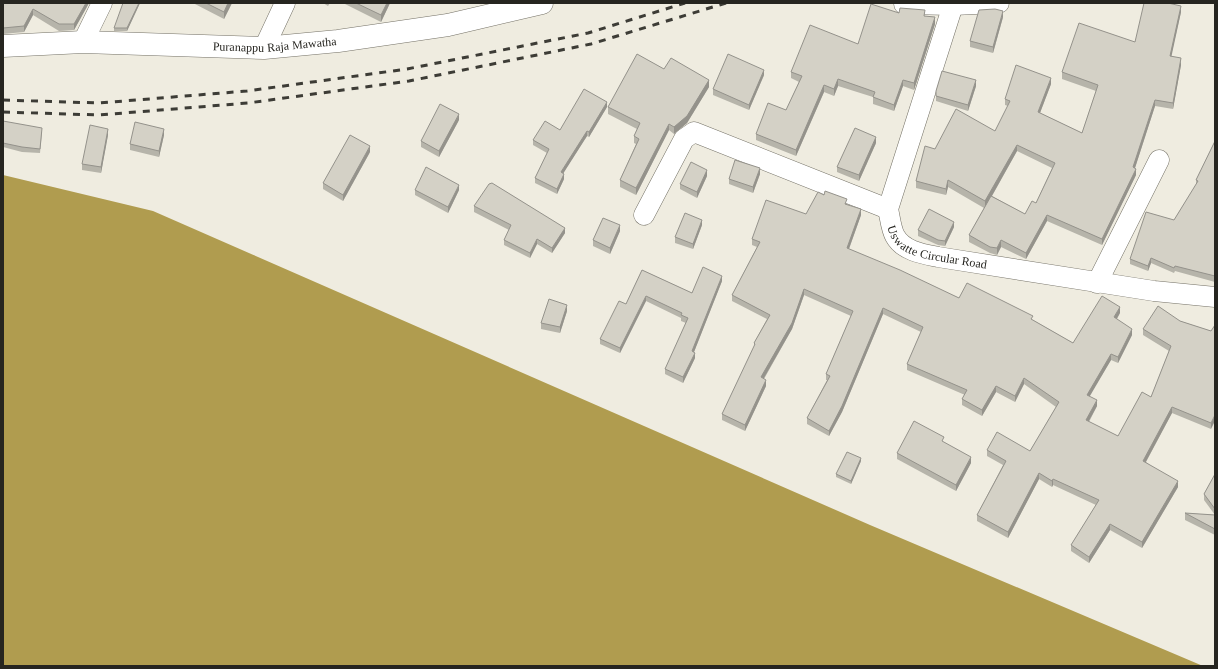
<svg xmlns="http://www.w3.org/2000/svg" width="1218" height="669" viewBox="0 0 1218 669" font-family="'Times New Roman',serif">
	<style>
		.water { fill: #b09c4f }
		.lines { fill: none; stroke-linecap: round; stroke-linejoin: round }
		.minor-casing { stroke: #747166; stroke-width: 21 }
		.tertiary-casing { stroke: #747166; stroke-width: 23 }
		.minor { stroke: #fff; stroke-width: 20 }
		.tertiary { stroke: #fff; stroke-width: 22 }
		.rail { stroke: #3d3c36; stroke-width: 3; stroke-dasharray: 7 7; stroke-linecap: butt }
		.wall { fill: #b6b4aa; fill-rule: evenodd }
		.shaded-wall { fill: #94928b }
		.building { fill: #d4d1c6; stroke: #94928b }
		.labels { text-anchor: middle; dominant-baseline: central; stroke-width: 3; stroke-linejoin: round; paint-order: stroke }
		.street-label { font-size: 12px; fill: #262520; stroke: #fff }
	</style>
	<rect width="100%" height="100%" fill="#efece0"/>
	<polygon class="water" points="3,175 153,211 870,525 1203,666 3,666"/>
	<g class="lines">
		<defs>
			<g id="minor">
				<polyline points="904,4 953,5 999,3"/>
				<path id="s1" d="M953 5 888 209C890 217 891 229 895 236 903 251 923 254 938 257L1154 291 1215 297"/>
				<polyline points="83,42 102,3"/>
				<polyline points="264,48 285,3"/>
				<polyline points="644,215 684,139 694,132 888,209"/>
				<polyline points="1097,283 1159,160"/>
			</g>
			<g id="tertiary">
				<path id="s2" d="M3 46 83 42 264 48 338 41 448 25 542 3"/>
			</g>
		</defs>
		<use href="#minor" class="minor-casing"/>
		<use href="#tertiary" class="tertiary-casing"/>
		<use href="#minor" class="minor"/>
		<use href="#tertiary" class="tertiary"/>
		<g class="rail">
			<polyline points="3,100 99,103 247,91 407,69 588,33 685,3"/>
			<polyline points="3,112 99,115 248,103 409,81 591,44 726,3"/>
		</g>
	</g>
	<g class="wall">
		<polygon points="3,3 89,3 74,30 59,31 33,15 24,32 3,34"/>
		<polygon points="140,3 127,31 114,31 114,28"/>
		<polygon points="193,3 232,3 224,19"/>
		<polygon points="323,3 330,3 328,6"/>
		<polygon points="343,3 390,3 381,22"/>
		<path d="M1181 12 1171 56 1181 65 1173 109 1155 106 1135 168 1136 175 1102 245 1047 221 1026 259 1001 247 997 255 990 253 969 242V235L984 208 948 187 946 195 916 188V181L935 149 995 131 1008 106 1005 105V99L1051 84 1040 113 1082 133 1096 91 1062 79V72L1135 42ZM1017 151 1052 168 1036 203 1025 214 992 196Z"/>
		<polygon points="899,13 925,16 935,24 914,90 903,86 894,111 873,104 873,97 838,86 834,96 824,92 796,156 756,140 756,134 786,110 799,82 791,78 791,72 858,44"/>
		<polygon points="1003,17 993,53 970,47 970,41"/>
		<polygon points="664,69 709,87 687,123 674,134 669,130 636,195 620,187 620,180 636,144 634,143 634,136 637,129 608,114 608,107"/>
		<polygon points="764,75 749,110 713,95 713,89"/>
		<polygon points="976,86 968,111 936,101 936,91"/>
		<polygon points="607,107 589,137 587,136 563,173 564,179 557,194 535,183 535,178 547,153 533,145 533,140 560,130"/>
		<polygon points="459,120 439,157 421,147 421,141"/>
		<polygon points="3,121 42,132 40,153 22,152 3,147"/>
		<polygon points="108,135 101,173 82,170 82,164"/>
		<polygon points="164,135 159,157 130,150 130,144"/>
		<polygon points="1215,141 1215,282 1175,271 1174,273 1151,263 1148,271 1130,264 1130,259 1174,220 1196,185 1196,180"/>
		<polygon points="876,143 859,181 837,172 837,167"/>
		<polygon points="370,152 343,201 323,189 323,183"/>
		<polygon points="760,174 753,193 729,184 729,179"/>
		<polygon points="707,176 697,198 680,189 680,184"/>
		<polygon points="415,190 459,190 448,213 415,195"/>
		<polygon points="824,195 847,204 861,215 849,249 959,298 1033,320 1073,343 1120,313 1117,319 1132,335 1118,363 1111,360 1089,396 1097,406 1089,422 1118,436 1151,397 1169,351 1143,335 1143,329 1180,321 1211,331 1211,429 1172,413 1146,462 1178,487 1142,548 1110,530 1089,563 1071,551 1071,545 1096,505 1053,485 1052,487 1039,479 1008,538 977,521 977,515 1003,465 987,456 987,450 1030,451 1056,407 1024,384 1015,402 996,392 982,416 962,405 962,399 965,395 907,370 907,364 921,332 883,314 842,412 829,436 807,424 807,418 827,380 826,380 826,374 851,316 804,295 792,329 764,379 766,386 745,431 722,420 722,414 754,347 754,343 767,319 732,301 732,295 757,247 752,245 752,239 806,214"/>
		<polygon points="474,206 565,233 552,253 537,244 530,258 504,245 504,240 509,230 474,212"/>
		<polygon points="702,225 693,249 675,243 675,237"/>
		<polygon points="954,227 945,246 938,245 918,236 918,230"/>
		<polygon points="620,231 610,254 593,246 593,240"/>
		<polygon points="642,270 692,293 722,281 694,352 695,358 683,383 665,374 665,369 686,323 681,321 681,318 646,301 620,353 600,344 600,339 626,304"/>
		<polygon points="567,311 560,333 541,329 541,323"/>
		<polygon points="944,442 971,463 956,491 897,459 897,453"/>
		<polygon points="861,461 851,484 836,477 836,474"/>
		<polygon points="1215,474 1215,535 1185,520 1185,513 1215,515 1204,500 1204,494"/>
	</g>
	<g class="shaded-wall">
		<polygon points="86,3 89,3 74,30 74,24"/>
		<polygon points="139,3 140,3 127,31 127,28"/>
		<polygon points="228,3 232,3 224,19 224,12"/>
		<polygon points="387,3 390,3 381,22 381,15"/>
		<polygon points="1181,6 1181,12 1170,63 1170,56"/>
		<polygon points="33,9 33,15 24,32 24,26"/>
		<polygon points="1003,11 1003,17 993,53 993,47"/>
		<polygon points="935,17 935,24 914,90 914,83"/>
		<polygon points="1181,58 1181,65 1173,109 1173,103"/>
		<polygon points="764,70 764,75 749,110 749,105"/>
		<polygon points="1051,78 1051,84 1038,118 1038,112"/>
		<polygon points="838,79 838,86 834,96 834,89"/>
		<polygon points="709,80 709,87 687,123 674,134 674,127"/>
		<polygon points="903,80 903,86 894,111 894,105"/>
		<polygon points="976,80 976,86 968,111 968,105"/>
		<polygon points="824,85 824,92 796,156 796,150"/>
		<polygon points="1155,100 1155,106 1133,174 1133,167"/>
		<polygon points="607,102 607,107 589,137 589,132"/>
		<polygon points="459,114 459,120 439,157 439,151"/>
		<polygon points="669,124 669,130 636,195 636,188"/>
		<polygon points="108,129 108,135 101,173 101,167"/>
		<polygon points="164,129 164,135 159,157 159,151"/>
		<polygon points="587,131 587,136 561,177 561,172"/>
		<polygon points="876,137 876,143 859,181 859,175"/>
		<polygon points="1017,145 1017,151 985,208 985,201"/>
		<polygon points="370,146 370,152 343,201 343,195"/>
		<polygon points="760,168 760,174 753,193 753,187"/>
		<polygon points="1136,169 1136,175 1102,245 1102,239"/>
		<polygon points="707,170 707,176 697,198 697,192"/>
		<polygon points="564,174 564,179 557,194 557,189"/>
		<polygon points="948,180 948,187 946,195 946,189"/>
		<polygon points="459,185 459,190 448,213 448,207"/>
		<polygon points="861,209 861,215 847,254 847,248"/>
		<polygon points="1047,215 1047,221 1026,259 1026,253"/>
		<polygon points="702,220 702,225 693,249 693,244"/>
		<polygon points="954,222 954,227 945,246 945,241"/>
		<polygon points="620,225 620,231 610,254 610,248"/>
		<polygon points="565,228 565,233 552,253 552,248"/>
		<polygon points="537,239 537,244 530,258 530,253"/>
		<polygon points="1001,240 1001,247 997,255 997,248"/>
		<polygon points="1151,258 1151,263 1148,271 1148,266"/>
		<polygon points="722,276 722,281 692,357 692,351"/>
		<polygon points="804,289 804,295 792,329 761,383 761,377"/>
		<polygon points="646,296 646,301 620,353 620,348"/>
		<polygon points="567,305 567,311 560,333 560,327"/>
		<polygon points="1120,307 1120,313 1114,323 1114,317"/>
		<polygon points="883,308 883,314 842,412 829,436 829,431"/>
		<polygon points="1132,329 1132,335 1118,363 1118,357"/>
		<polygon points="695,353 695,358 683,383 683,377"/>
		<polygon points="1111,354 1111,360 1087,401 1087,395"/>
		<polygon points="1024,378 1024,384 1015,402 1015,396"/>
		<polygon points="766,380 766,386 745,431 745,425"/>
		<polygon points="996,386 996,392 982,416 982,410"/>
		<polygon points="1097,400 1097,406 1086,426 1086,420"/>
		<polygon points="1172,407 1172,413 1143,467 1143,461"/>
		<polygon points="1215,415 1215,421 1211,429 1211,423"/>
		<polygon points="971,457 971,463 956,491 956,485"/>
		<polygon points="861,458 861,461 851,484 851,481"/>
		<polygon points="1039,473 1039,479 1008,538 1008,532"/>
		<polygon points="1053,479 1053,485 1052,487 1052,481"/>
		<polygon points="1178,481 1178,487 1142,548 1142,542"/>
		<polygon points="1110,524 1110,530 1089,563 1089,557"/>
	</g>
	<g class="building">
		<polygon points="3,3 86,3 74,24 59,24 33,9 24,26 3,28"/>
		<polygon points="123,3 139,3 127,28 114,28"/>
		<polygon points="206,3 228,3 224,12"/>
		<polygon points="356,3 387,3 381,15"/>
		<polygon points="1144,3 1168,3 1181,6 1170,56 1181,58 1173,103 1155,100 1133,167 1136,169 1102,239 1047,215 1026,253 1001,240 997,248 990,247 969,235 991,196 1025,214 1032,201 1036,203 1055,163 1017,145 985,201 948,180 946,189 916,181 925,146 935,149 956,109 995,131 1010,101 1005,99 1016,65 1051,78 1038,112 1082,133 1098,85 1062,72 1079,23 1135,42"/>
		<polygon points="871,4 899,13 900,8 925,10 924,16 935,17 914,83 903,80 894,105 873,97 875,92 838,79 834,89 824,85 796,150 756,134 768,103 786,110 802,76 791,72 810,25 858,44"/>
		<polygon points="995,9 1003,11 993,47 970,41 979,10"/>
		<polygon points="637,54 664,69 671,58 709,80 687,116 674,127 669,124 636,188 620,180 639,139 634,136 640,123 608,107"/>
		<polygon points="728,54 764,70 749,105 713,89"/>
		<polygon points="942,71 976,80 968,105 936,96 936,91"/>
		<polygon points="584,89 607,102 589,132 587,131 561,172 564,174 557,189 535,178 549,149 533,140 545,121 560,130"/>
		<polygon points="440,104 459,114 439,151 421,141"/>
		<polygon points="3,121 42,128 40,149 22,147 3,143"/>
		<polygon points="135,122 164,129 159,151 130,144"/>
		<polygon points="90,125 108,129 101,167 82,164"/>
		<polygon points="855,128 876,137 859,175 837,167"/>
		<polygon points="350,135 370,146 343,195 323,183"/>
		<polygon points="1215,141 1215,276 1175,266 1174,268 1151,258 1148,266 1130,259 1146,212 1174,220 1198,181 1196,180"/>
		<polygon points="735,160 760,168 753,187 729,179"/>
		<polygon points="691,162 707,170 697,192 680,184"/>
		<polygon points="426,167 459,185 448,207 415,190"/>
		<polygon points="492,183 565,228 552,248 537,239 530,253 504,240 511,225 474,206 489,184"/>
		<polygon points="825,191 847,199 845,204 861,209 847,248 900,270 959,298 967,283 1033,316 1031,319 1073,343 1102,296 1120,307 1114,317 1132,329 1118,357 1111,354 1087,395 1097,400 1086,420 1118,436 1142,392 1151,397 1171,346 1143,329 1158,306 1180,321 1211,331 1215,325 1215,415 1211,423 1172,407 1143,461 1178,481 1142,542 1110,524 1089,557 1071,545 1099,500 1053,479 1052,481 1039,473 1008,532 977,515 1006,461 987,450 997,432 1030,451 1059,402 1024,378 1015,396 996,386 982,410 962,399 967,390 907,364 923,327 883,308 842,406 829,431 807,418 830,376 826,374 853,311 804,289 792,323 761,377 766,380 745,425 722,414 755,344 754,343 770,315 732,295 760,242 752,239 766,200 806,214 818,192 824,195"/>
		<polygon points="929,209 954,222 945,241 938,240 918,230"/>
		<polygon points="685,213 702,220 693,244 675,237"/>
		<polygon points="603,218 620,225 610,248 593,240"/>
		<polygon points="703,267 722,276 692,351 695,353 683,377 665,369 688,318 681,315 682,313 646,296 620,348 600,339 619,301 626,304 642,270 692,293"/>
		<polygon points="549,299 567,305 560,327 541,323"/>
		<polygon points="914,421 944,437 942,441 971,457 956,485 897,453"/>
		<polygon points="847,452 861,458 851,481 836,474"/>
		<polygon points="1215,474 1215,509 1204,494"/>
		<polygon points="1185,513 1215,515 1215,529"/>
	</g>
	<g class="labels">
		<g class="street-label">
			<text stroke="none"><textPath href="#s2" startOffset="272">Puranappu Raja Mawatha</textPath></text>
			<text stroke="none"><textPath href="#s1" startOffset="286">Uswatte Circular Road</textPath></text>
		</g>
	</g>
	<rect width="1218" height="669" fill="none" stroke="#262520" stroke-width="8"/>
</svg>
